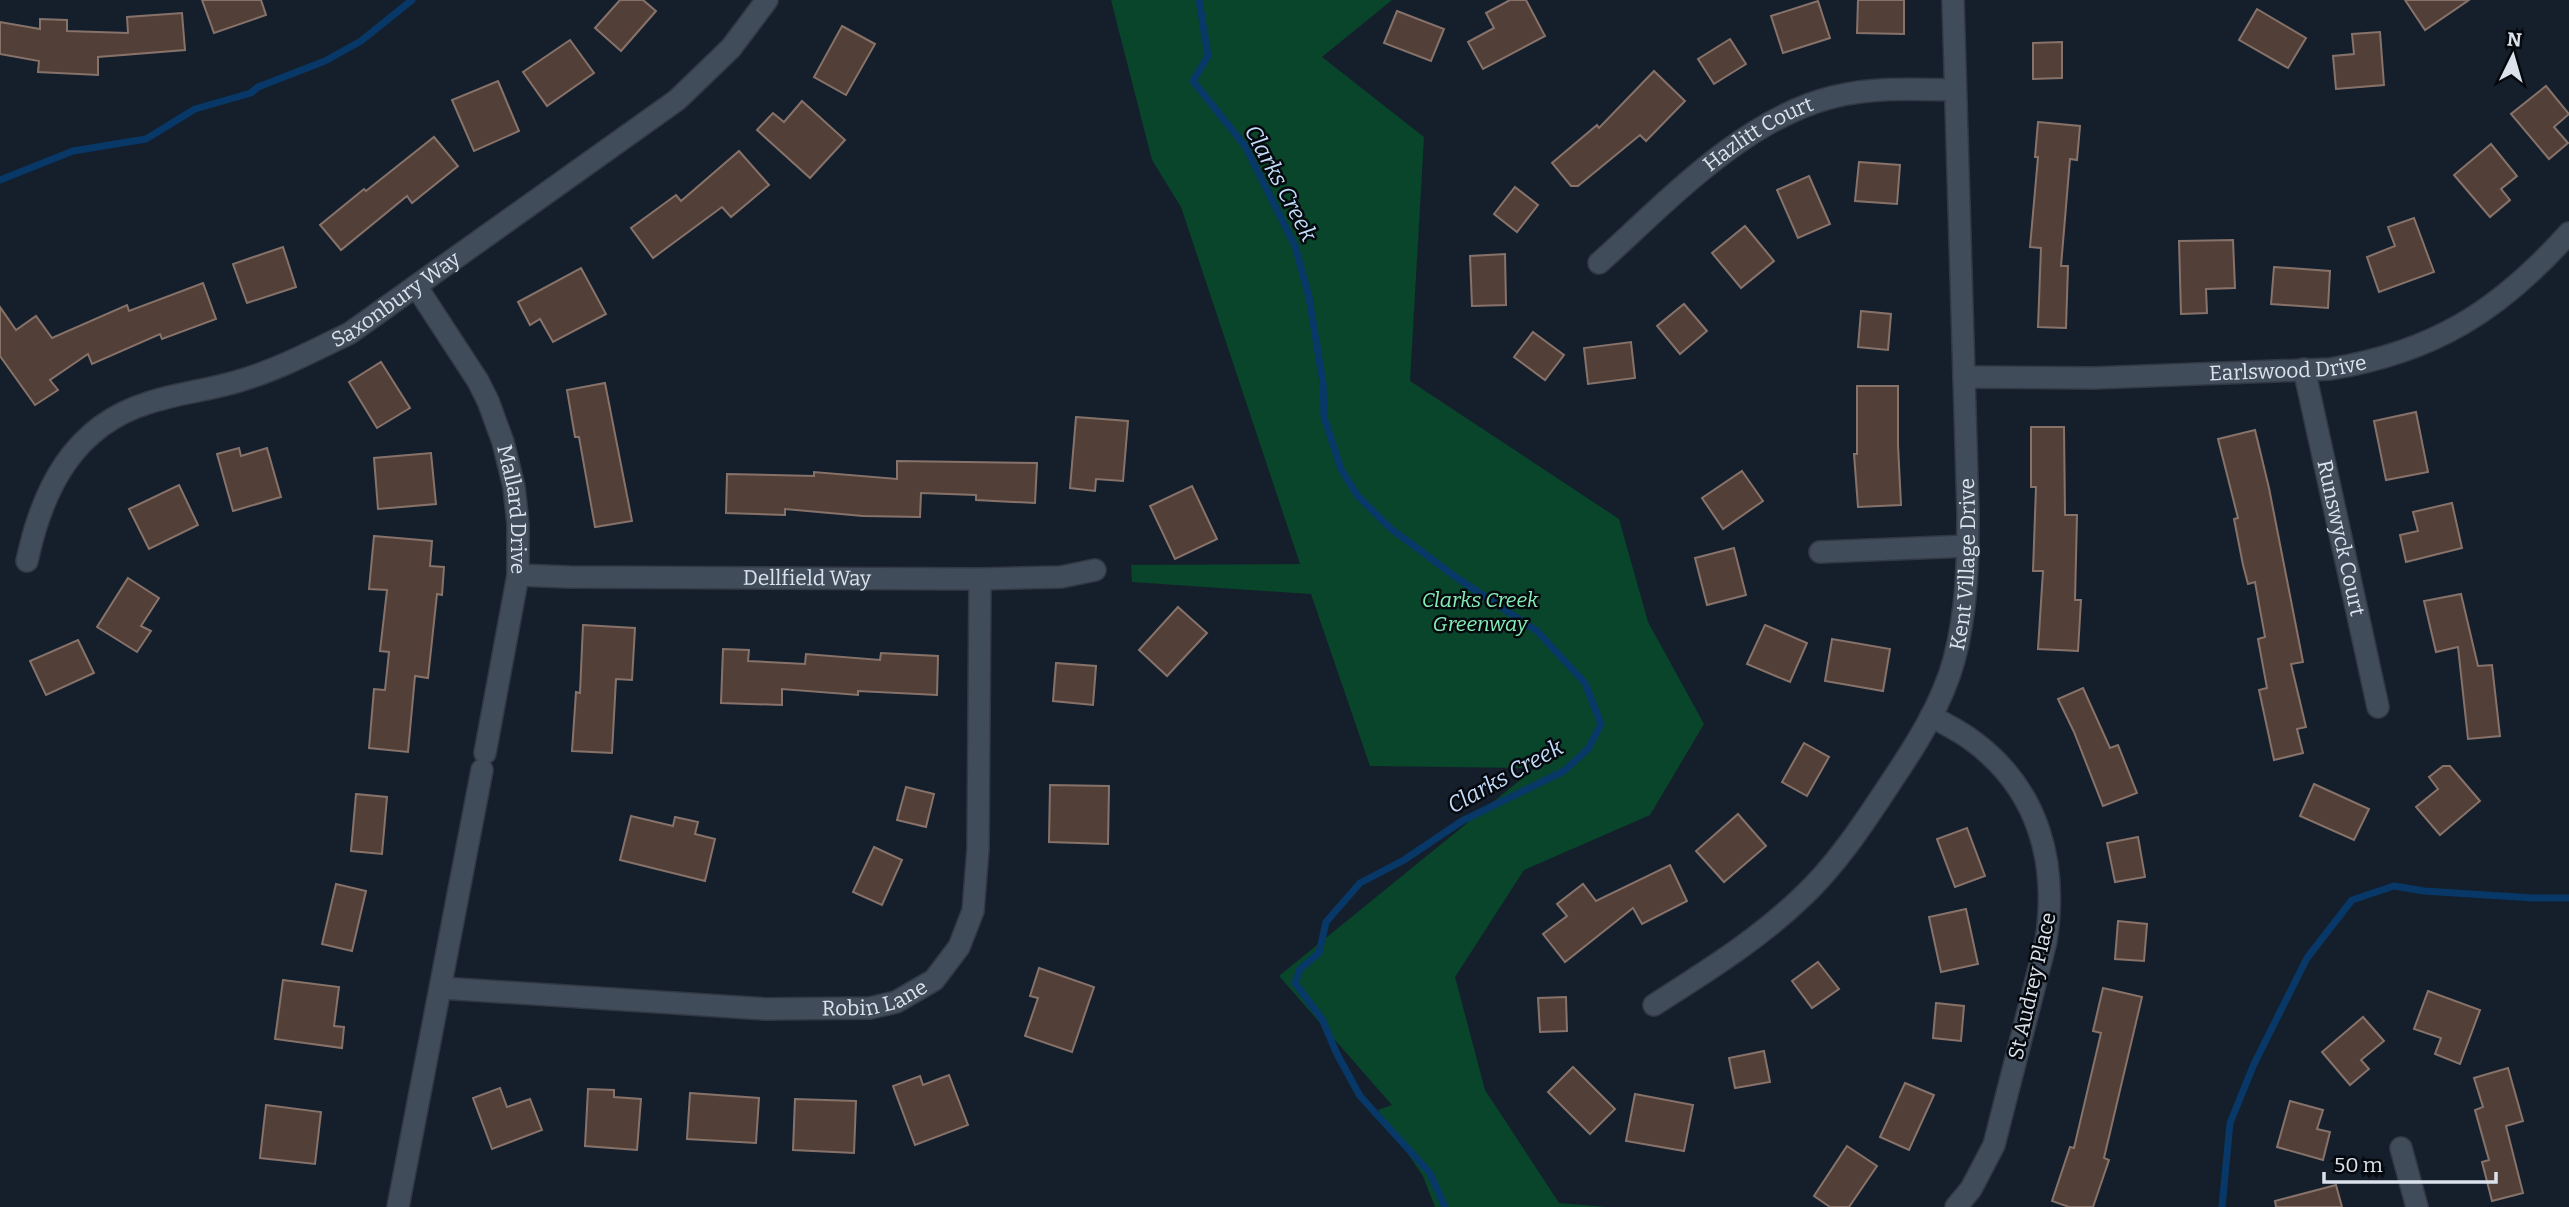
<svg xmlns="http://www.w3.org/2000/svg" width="2569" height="1207" viewBox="0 0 2569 1207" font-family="Bitter,serif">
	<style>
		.green { fill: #08452b }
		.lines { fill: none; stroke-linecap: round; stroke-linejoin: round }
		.stream { stroke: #073867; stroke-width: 7 }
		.building { fill: #524038; stroke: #87726a; stroke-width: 2 }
		.street-casing { stroke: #323843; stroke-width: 24 }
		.street { stroke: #404c5a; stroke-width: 21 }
		.labels { text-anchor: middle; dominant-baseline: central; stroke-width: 5; stroke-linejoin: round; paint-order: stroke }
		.street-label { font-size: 21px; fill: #dbe2eb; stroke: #05090e }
		.park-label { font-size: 21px; font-style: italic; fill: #85edb6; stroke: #05090e }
		.water-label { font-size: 23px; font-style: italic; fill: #c1dbf9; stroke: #05090e }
	</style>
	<rect width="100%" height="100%" fill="#151f2c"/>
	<polygon class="green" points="1111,0 1392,0 1322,57 1424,137 1410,381 1619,519 1648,622 1704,724 1650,815 1524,870 1455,977 1485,1090 1559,1203 1607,1207 1435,1207 1423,1176 1378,1110 1392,1105 1279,976 1535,768 1370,766 1311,594 1132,582 1131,565 1300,564 1181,207 1152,160"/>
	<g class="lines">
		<g class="stream">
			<polyline points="1199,0 1208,56 1193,81 1245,146 1295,246 1309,297 1323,383 1324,417 1341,469 1357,495 1390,528 1457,578 1537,631 1585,683 1601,724 1588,749 1564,771 1462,821 1404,860 1360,883 1326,922 1319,953 1300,969 1295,983 1322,1019 1337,1054 1360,1096 1430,1173 1445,1207"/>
			<polyline points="0,180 73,151 146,139 195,109 251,93 258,87 325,61 361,41 412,0"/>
			<polyline points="2222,1207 2230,1123 2254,1064 2307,958 2352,900 2394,886 2424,891 2533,898 2569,898"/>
		</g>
	</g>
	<g class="building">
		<polygon points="202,0 261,0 266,15 214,33"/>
		<polygon points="620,0 643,0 656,11 621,51 595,28"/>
		<polygon points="1510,0 1526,0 1545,36 1483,69 1468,42 1494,28 1486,13"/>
		<polygon points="1858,0 1904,0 1904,34 1857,33"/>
		<polygon points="2405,0 2469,0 2425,30"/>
		<polygon points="1818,1 1830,38 1783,53 1771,16"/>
		<polygon points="2257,9 2306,38 2288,68 2239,40"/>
		<polygon points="1397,11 1444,29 1431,61 1384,43"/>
		<polygon points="182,13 185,50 98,57 98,75 38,72 39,61 0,54 0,22 40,29 40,19 67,20 67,31 128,33 127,17"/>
		<polygon points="842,26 875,44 846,95 814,77"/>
		<polygon points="2380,32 2384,85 2336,89 2333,56 2354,54 2352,34"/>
		<polygon points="1730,39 1746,64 1714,84 1698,59"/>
		<polygon points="570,40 594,73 547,106 523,72"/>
		<polygon points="2062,42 2062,78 2033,79 2033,43"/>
		<polygon points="1654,71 1685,101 1646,141 1640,135 1578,186 1571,186 1552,163 1597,125 1599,128"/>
		<polygon points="498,81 519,131 474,151 452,100"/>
		<polygon points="2546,86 2569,114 2554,127 2568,143 2549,159 2511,114"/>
		<polygon points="802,101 845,140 810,178 757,130 773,113 784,122"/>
		<polygon points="2038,122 2080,126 2077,160 2070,159 2061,266 2068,266 2066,328 2038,327 2041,248 2030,247 2038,157 2035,157"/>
		<polygon points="434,137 458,166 412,203 407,196 341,250 320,225 364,189 366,191"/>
		<polygon points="2491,144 2517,176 2501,189 2510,200 2490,217 2454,175"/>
		<polygon points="739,151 769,185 731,217 722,207 653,258 631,228 676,195 681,201"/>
		<polygon points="1859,162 1900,165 1897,204 1855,201"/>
		<polygon points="1809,176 1830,224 1798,238 1777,190"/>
		<polygon points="1515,187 1538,205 1517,232 1494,214"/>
		<polygon points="2414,218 2434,272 2379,292 2367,257 2395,246 2388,227"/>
		<polygon points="1745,226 1774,261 1741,288 1712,253"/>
		<polygon points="2233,240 2235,288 2206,289 2207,313 2181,314 2179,241"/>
		<polygon points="283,247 296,287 247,303 233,264"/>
		<polygon points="1505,254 1506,305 1472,306 1470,256"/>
		<polygon points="2274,267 2330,271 2328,308 2271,304"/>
		<polygon points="581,268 606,314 553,342 540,319 530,325 518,302"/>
		<polygon points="203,283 216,319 162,339 160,334 92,364 88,354 50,380 58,390 35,405 0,356 0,307 16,330 36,316 52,338 127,305 129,311"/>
		<polygon points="1684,304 1707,331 1680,354 1657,326"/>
		<polygon points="1861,311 1891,314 1888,350 1858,347"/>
		<polygon points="1533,332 1564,355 1545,380 1514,357"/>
		<polygon points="1631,342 1635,378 1588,384 1584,348"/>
		<polygon points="381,362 410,408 377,428 349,382"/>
		<polygon points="605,383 632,521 595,527 579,437 575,437 567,390"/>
		<polygon points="1857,386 1898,386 1898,445 1901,505 1858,507 1854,454 1857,454"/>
		<polygon points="2416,412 2428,472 2386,480 2374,421"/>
		<polygon points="1076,417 1128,421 1123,481 1096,479 1095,491 1070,488"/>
		<polygon points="2031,427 2064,427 2065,515 2077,515 2075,600 2081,600 2078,651 2038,649 2043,571 2033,571 2036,487 2031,487"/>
		<polygon points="2255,430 2269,488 2303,662 2291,664 2306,727 2297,729 2303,753 2274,760 2259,690 2267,688 2258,639 2265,637 2255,582 2248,584 2243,565 2234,519 2238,518 2218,439"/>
		<polygon points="239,448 241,456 267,448 281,497 233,511 217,454"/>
		<polygon points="431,453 436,504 378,509 374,458"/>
		<polygon points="897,461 1037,463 1035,503 976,500 976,495 921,493 920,517 863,516 785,509 785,515 726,513 727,474 814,476 814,472 897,479"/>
		<polygon points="1742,471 1763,501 1723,529 1702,498"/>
		<polygon points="179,485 198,525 149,549 129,509"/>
		<polygon points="1192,486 1217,539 1175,559 1150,506"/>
		<polygon points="2452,503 2462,548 2406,562 2400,535 2418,531 2413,512"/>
		<polygon points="374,536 432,541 430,566 444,567 442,595 437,594 428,678 415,676 408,752 369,748 374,689 385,690 389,652 380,651 387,590 369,589"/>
		<polygon points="1734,548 1746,595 1707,605 1695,558"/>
		<polygon points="128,578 159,598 141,626 151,631 137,652 97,627"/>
		<polygon points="2461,594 2478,666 2492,665 2500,736 2468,739 2458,647 2436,652 2424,601"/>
		<polygon points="1178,607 1207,633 1167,676 1139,650"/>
		<polygon points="583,625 635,628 632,680 616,679 612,753 572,751 576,692 580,693"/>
		<polygon points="1765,625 1807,643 1790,682 1747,664"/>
		<polygon points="1832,639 1890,649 1883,691 1825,681"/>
		<polygon points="78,640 94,673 46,695 30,661"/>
		<polygon points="723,649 749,650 748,661 805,664 806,654 880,660 881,653 938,656 937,695 858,691 858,695 782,689 782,705 721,703"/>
		<polygon points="1056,663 1096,666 1093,705 1053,701"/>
		<polygon points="2083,688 2110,748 2118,745 2137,793 2103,806 2074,732 2058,699"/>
		<polygon points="1804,743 1829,757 1807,796 1782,782"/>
		<polygon points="2443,766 2450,766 2480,801 2440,835 2416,807 2438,789 2429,777"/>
		<polygon points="2314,784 2369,809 2354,840 2300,816"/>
		<polygon points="1050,785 1109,786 1108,844 1049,842"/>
		<polygon points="906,787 934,794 926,827 897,820"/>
		<polygon points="356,794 387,797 382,854 351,851"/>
		<polygon points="1738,814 1766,846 1724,882 1696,851"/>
		<polygon points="631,816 673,826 675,817 698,822 695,834 715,839 705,881 620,860"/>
		<polygon points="1967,828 1985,876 1955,887 1937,839"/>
		<polygon points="2138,837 2145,877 2115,882 2107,843"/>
		<polygon points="874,847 902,860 882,905 853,892"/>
		<polygon points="1670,865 1687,901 1642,924 1633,908 1565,962 1543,934 1567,916 1557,904 1583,884 1596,901"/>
		<polygon points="336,884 366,891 352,951 322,944"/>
		<polygon points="1966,909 1978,964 1941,972 1929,917"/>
		<polygon points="2118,921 2147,924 2144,961 2115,959"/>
		<polygon points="1818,962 1839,989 1812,1008 1792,981"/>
		<polygon points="1039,968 1094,987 1072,1052 1025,1036 1038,998 1030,996"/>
		<polygon points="283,980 339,987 334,1026 344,1027 342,1048 275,1039"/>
		<polygon points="2103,988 2142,997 2104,1158 2109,1160 2093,1207 2069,1207 2052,1201 2070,1147 2074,1148 2101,1033 2093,1031"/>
		<polygon points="2428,991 2480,1010 2460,1064 2435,1054 2441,1038 2414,1029"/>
		<polygon points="1566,997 1567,1031 1540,1032 1538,998"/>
		<polygon points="1936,1003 1964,1006 1961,1041 1933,1038"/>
		<polygon points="2363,1017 2384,1041 2361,1060 2369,1069 2350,1085 2322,1052"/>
		<polygon points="1764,1051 1770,1082 1735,1088 1729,1058"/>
		<polygon points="1573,1067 1615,1109 1590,1134 1548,1092"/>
		<polygon points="2508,1068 2523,1121 2506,1126 2523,1193 2492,1201 2482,1162 2489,1160 2475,1110 2483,1107 2474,1078"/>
		<polygon points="949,1075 968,1125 915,1145 893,1086 920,1076 923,1085"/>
		<polygon points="1905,1083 1934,1095 1909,1150 1880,1137"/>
		<polygon points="500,1088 507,1107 530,1099 542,1130 492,1149 473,1098"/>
		<polygon points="588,1089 614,1090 614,1097 641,1099 637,1150 585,1146"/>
		<polygon points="690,1093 759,1098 756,1143 687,1139"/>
		<polygon points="1635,1094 1693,1105 1684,1151 1626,1141"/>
		<polygon points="795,1099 856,1101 854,1153 793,1150"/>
		<polygon points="2290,1101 2323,1110 2317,1129 2330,1132 2323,1160 2277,1147"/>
		<polygon points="266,1105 321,1112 315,1164 260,1158"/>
		<polygon points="1847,1146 1877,1166 1849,1207 1830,1207 1814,1196"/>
		<polygon points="2336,1185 2342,1207 2276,1207 2275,1201"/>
	</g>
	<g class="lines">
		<defs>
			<g id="street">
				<path id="s1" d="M1599 263C1666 203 1743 119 1833 97 1873 87 1914 89 1955 90"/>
				<path id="s2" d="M416 286 478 381 488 401 503 442 514 487 518 524V575L485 753"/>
				<path id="s3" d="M2304 369 2378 707"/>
				<path id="s4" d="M1964 377 2094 378 2330 369C2434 352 2499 311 2569 233"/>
				<polyline points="1820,552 1968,546"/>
				<path id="s5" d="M27 561C42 490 73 426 148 403 178 393 211 390 242 380 279 369 315 350 350 333L677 100 731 48 767 0"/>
				<path id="s6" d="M518 575 569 577 980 579 1061 577 1095 570"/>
				<path d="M1931 716C1945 724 1960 731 1973 741 2039 790 2058 863 2046 941L1994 1145 1971 1189 1956 1207"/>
				<path id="s7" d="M441 988 766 1009 870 1008 896 1002 934 980 959 947 973 911 978 849 980 579"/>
				<path id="s8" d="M1654 1005C1705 972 1756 941 1800 899 1836 866 1864 823 1891 782 1916 745 1942 704 1954 660 1967 611 1968 562 1968 513L1953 0"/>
				<polyline points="2401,1148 2417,1207"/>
				<polyline points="398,1207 482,770"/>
			</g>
		</defs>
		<use href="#street" class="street-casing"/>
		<use href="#street" class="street"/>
	</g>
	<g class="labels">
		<g class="street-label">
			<text stroke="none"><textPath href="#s1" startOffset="206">Hazlitt Court</textPath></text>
			<text stroke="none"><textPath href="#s5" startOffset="481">Saxonbury Way</textPath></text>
			<text stroke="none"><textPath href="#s4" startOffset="324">Earlswood Drive</textPath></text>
			<text stroke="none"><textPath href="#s2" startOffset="248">Mallard Drive</textPath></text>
			<text stroke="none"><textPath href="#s3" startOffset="173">Runswyck Court</textPath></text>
			<text stroke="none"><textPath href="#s8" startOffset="564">Kent Village Drive</textPath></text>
			<text stroke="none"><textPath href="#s6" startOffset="289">Dellfield Way</textPath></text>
			<text transform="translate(2032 986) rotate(-77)">St Audrey Place</text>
			<text stroke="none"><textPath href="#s7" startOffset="436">Robin Lane</textPath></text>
		</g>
		<g class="park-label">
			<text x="1480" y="600">Clarks Creek<tspan x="1480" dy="24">Greenway</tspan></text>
		</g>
		<g class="water-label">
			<text transform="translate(1281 183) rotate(62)">Clarks Creek</text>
			<text transform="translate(1505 776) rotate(-29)">Clarks Creek</text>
		</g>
	</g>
	<g transform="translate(2513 56) rotate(5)" stroke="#05090e" stroke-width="5" paint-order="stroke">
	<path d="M0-5L12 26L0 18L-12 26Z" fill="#dbe2eb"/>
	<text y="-10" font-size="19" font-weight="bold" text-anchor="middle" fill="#dbe2eb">N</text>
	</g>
	<path d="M2324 1172v10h172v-10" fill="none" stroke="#dbe2eb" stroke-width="3.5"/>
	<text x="2334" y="1172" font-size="21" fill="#dbe2eb" stroke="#05090e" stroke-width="5" paint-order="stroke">50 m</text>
</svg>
